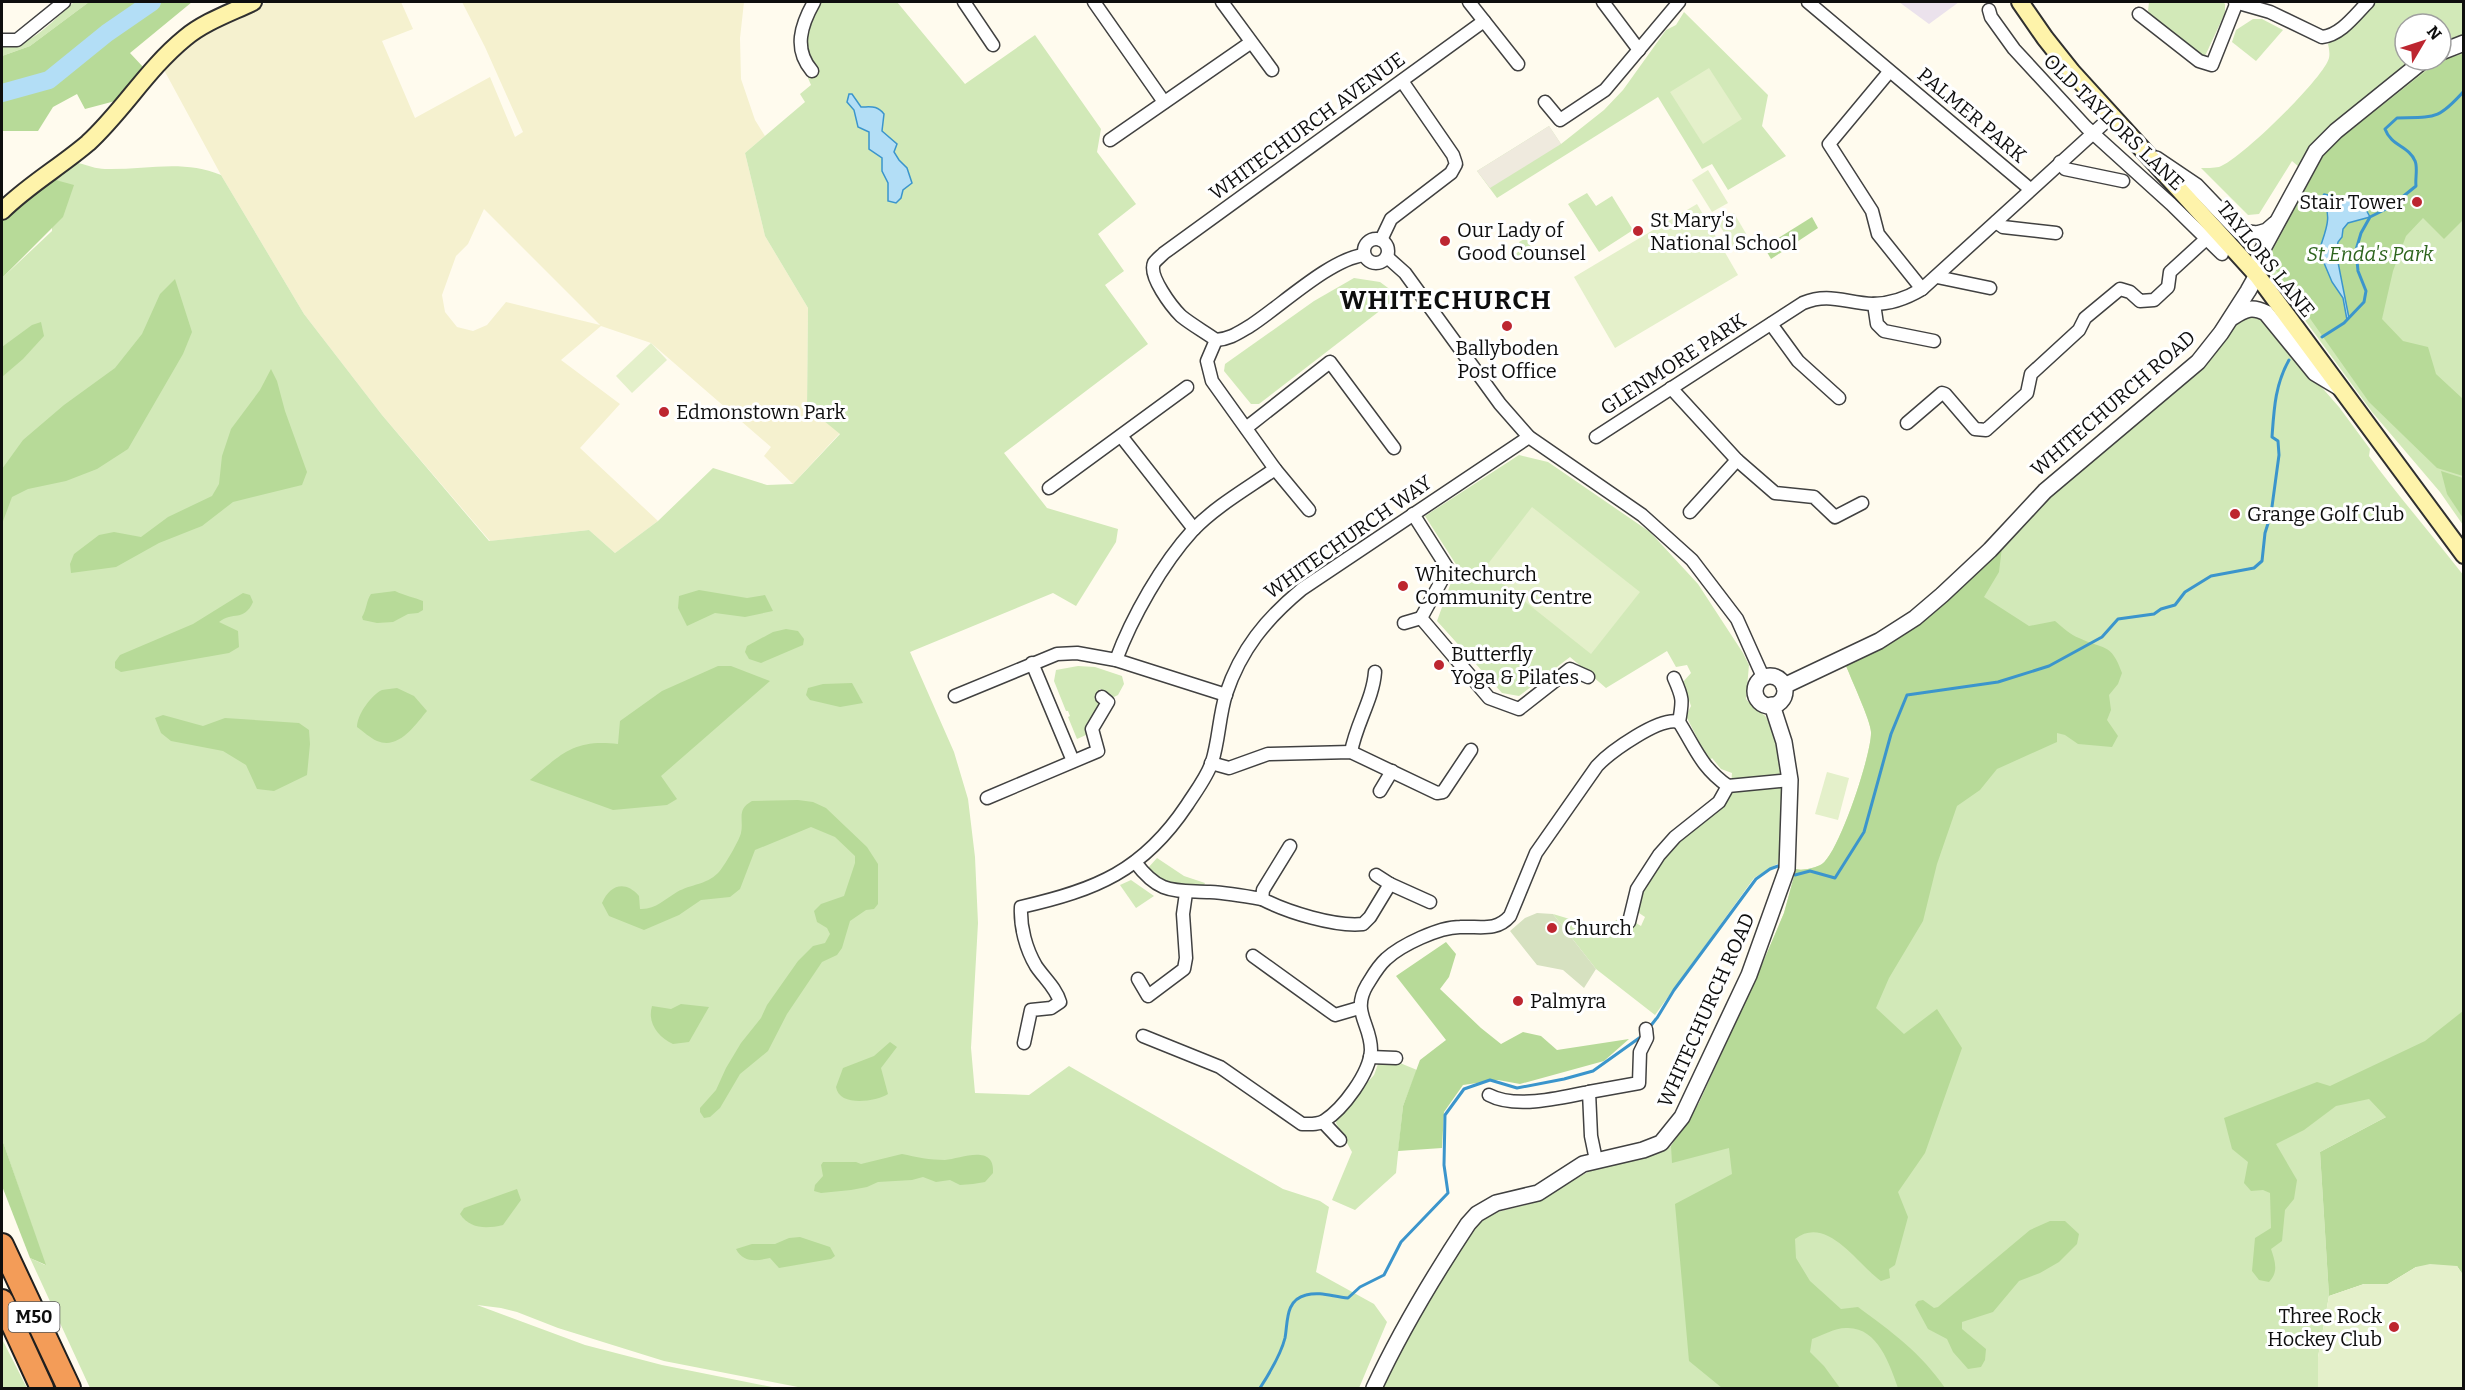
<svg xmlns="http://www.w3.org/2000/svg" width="2465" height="1390" viewBox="0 0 2465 1390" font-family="Bitter,serif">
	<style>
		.industrial { fill: #ebe2ec }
		.farmland { fill: #f5f1cf; fill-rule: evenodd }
		.green { fill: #d2e9b8 }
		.forest { fill: #b7da98 }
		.cemetery { fill: #d6e1c0 }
		.pitch { fill: #e4f0ca }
		.plaza { fill: #efeade }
		.water { fill: #b3def6; stroke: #3b95cc; stroke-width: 1.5 }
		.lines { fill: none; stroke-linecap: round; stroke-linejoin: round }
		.stream { stroke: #3b95cc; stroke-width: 3 }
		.river { stroke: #b3def6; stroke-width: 18 }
		.minor-casing { stroke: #414141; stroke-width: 15 }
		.tertiary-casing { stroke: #414141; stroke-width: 18 }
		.secondary-casing { stroke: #303030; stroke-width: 20 }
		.motorway-casing { stroke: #1f1f1f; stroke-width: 26 }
		.minor { stroke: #fff; stroke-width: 12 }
		.tertiary { stroke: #fff; stroke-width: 15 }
		.secondary { stroke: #fef3aa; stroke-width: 16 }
		.motorway { stroke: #f39c58; stroke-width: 22 }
		.poi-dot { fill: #bd2630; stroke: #fff; stroke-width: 2 }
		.labels { text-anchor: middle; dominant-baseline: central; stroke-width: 6; stroke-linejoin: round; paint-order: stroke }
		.shield { fill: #fff; stroke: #565656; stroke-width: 1.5 }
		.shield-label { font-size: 18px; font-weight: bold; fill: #0e0e0e }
		.street-label { font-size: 20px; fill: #0e0e0e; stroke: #fff }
		.poi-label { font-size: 20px; fill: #0e0e0e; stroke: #fff; text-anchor: start }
		.park-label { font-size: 20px; font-style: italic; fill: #2e651e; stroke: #fff }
		.district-label { font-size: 26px; font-weight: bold; letter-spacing: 1.5px; fill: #0e0e0e; stroke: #fff }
	</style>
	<rect width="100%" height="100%" fill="#fffbee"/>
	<polygon class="industrial" points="1899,2 1959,2 1929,24"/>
	<path class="farmland" d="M268 2H401L413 29 382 41 415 118 490 77 515 137 523 132 485 47 462 2H744L740 38 741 79 755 120 765 136 745 153 765 236 808 308 807 407 840 433 793 484 764 456 771 447 651 343 601 326 561 360 620 404 580 448 658 521 615 553 589 530 490 541 382 415 304 314 221 175 164 70 200 38 227 21ZM484 209 600 325 506 302 487 325 473 331 457 327 445 312 442 295 456 256 468 244Z"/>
	<g class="green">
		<path d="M74 2H89L30 46 2 56V46C29 50 55 18 74 2Z"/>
		<path d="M819 2H897L965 84 1035 35 1101 129 1097 152 1136 204 1098 234 1124 271 1105 285 1148 344 1004 453 1047 508 1118 529 1116 542 1076 606 1053 593 910 652 954 752 968 799 975 857 978 923 971 1048 975 1093 1029 1095 1069 1066 1283 1189 1320 1201 1329 1207 1316 1272 1374 1304 1387 1322 1359 1388H803L664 1361 558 1328 517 1312 501 1308 477 1305 585 1345 662 1365 777 1388H90L30 1258 45 1265 2 1139V278L52 231V179L78 163C87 165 96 169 105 169 145 170 183 159 221 175L304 314 382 415 489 541 589 530 615 553 658 521 713 468 767 485 793 484 840 434 807 407 808 308 765 236 745 153 805 102 800 94 811 85 808 78 817 71 806 59 807 20Z"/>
		<polygon points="2149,2 2223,2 2225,4 2225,13 2205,56 2201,57 2154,19 2148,11"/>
		<path d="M2375 2H2463V39L2441 46V24H2405V60H2414L2299 167 2292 161 2259 214 2248 215 2201 168C2206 168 2214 168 2219 167 2239 161 2324 78 2329 58 2330 54 2329 48 2328 44L2358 21Z"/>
		<polygon points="1684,12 1768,95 1762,126 1786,156 1728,190 1712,164 1702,169 1658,97 1497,198 1477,171 1549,126 1561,144 1604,110 1623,90 1666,30 1676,25"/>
		<polygon points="2253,19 2262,19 2283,30 2256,61 2232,42 2236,30"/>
		<polygon points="2463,48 2463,525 2440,492 2372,412 2264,264 2320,153 2430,62 2441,60 2441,57"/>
		<polygon points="1587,193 1596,206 1612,196 1633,230 1599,252 1568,204"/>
		<polygon points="1526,238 1535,254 1521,262 1515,254 1523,249 1519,242"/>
		<polygon points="1354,278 1380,282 1399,296 1259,404 1251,404 1224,371 1225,364 1314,301"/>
		<path d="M2249 316 2260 317 2339 407 2370 449 2369 456C2399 497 2433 536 2464 576L2463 1076 2320 1152 2329 1296 2318 1357V1388H1378L1404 1332 1466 1237 1486 1215 1533 1203 1588 1172 1618 1160 1657 1154 1671 1146 1699 1103 1761 967 1784 913 1796 869C1803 871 1815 868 1822 864 1839 853 1872 753 1871 732 1871 721 1850 677 1845 663L1881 647 2239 321Z"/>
		<path d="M1519 455 1548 462 1650 532 1698 584 1743 653 1749 665 1746 699C1751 706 1762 712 1766 717 1785 747 1782 829 1782 866L1777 864 1754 878 1655 1015 1596 969 1553 914 1603 929 1621 917 1619 928 1626 932 1628 927 1636 923 1641 926 1645 917 1639 913C1634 878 1679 841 1703 822 1712 814 1724 807 1730 796 1733 790 1731 780 1732 773L1721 769 1712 758 1709 761 1686 716 1691 706 1683 682 1691 673 1687 665 1676 667 1667 651 1606 688 1570 657 1519 696 1502 693 1437 621 1457 566 1425 516Z"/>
		<polygon points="1078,666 1095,667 1122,676 1124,684 1118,695 1114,697 1100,689 1094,698 1100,703 1099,708 1089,722 1086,735 1077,739 1068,717 1070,716 1068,711 1066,711 1054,681 1056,670"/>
		<path d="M1157 858 1184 876 1205 883 1203 888C1184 888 1167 883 1150 873L1148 868Z"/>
		<polygon points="1131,880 1154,896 1136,908 1120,885"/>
		<polygon points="1386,1062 1400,1063 1417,1070 1403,1106 1396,1173 1355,1210 1332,1200 1352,1152 1336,1123 1338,1115 1374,1075 1378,1064"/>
		<polygon points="2,1339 27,1388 2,1388"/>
	</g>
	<g class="forest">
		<polygon points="89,2 192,2 130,53 144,68 119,100 85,109 77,94 53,107 38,131 2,131 2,56 30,46"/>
		<polygon points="2463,54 2463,220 2444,239 2423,218 2406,236 2393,271 2382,319 2403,341 2428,347 2436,374 2463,399 2463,476 2437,468 2369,402 2268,259 2327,149 2431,67 2448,58"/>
		<polygon points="52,179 74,185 63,217 2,278 2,221"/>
		<polygon points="1812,217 1818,228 1771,259 1764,247"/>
		<polygon points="175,279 192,332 183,354 128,449 97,469 66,481 28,489 12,497 2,524 2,469 23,440 64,405 115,368 142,334 160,294"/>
		<polygon points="41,322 44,336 23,359 2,377 2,347 32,325"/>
		<polygon points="271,369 277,381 285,411 307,472 302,485 233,502 202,526 159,543 116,567 71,573 70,564 74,554 99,535 114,532 141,537 168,517 212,496 219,484 222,456 231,429 260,390"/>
		<polygon points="2441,471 2463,478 2463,518 2447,494"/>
		<path d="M2002 547 1999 572 1984 597 2029 626 2055 621C2062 627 2071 635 2079 638 2104 650 2111 642 2122 673L2118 684 2109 695 2111 710 2107 720 2118 736 2112 747 2078 744 2065 735 2057 733V742L1997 769 1980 790 1957 806 1937 864 1923 921 1889 978 1876 1008 1904 1034 1937 1009 1962 1048 1925 1153 1898 1192 1908 1217 1895 1265 1889 1269 1890 1278 1881 1281C1858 1265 1827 1214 1795 1239L1796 1258 1810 1281 1841 1309 1858 1307C1892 1332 1921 1353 1945 1388H1898C1890 1365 1878 1328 1848 1328 1836 1327 1823 1335 1812 1339L1810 1352 1824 1366 1840 1388H1722L1689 1361 1675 1204 1732 1174 1729 1148 1672 1163 1671 1146 1699 1103 1761 967 1784 913 1796 869C1802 871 1815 868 1822 864 1839 853 1872 753 1871 732 1871 721 1850 677 1845 663Z"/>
		<polygon points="699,590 747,598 765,595 773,611 745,617 715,613 687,626 678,608 679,596"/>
		<path d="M395 591C405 596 414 597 423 601V610L418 613 408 614 393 622 377 623 363 620 362 617C367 609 366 601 371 594Z"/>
		<path d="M243 593 250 595 253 602C244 622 233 611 219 622L238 631 239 647 229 653 121 672 115 668V662L120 655 193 624Z"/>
		<polygon points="786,629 798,631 804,639 803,645 761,663 749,659 745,652 747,646 773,632"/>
		<path d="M718 666H731L770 681 661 776 677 799 667 805 613 810 530 780C562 754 573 739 618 744L620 721 662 691Z"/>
		<polygon points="852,683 863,703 840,707 810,700 806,695 808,688 823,684"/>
		<path d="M397 688 414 696 427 711C415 725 399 750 377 741 370 738 363 731 357 727 357 715 371 695 382 690 386 689 392 689 397 688Z"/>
		<polygon points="163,715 203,726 225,718 299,723 309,730 310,744 307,775 274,791 257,789 246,765 223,751 171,741 161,733 155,718"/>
		<path d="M798 800 813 802 826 808 867 847 878 864V904L874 909 866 910 850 921 842 948 837 955 822 962 787 1014 768 1051 740 1074 720 1108 710 1117 704 1118 700 1112V1108L716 1090 726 1068 741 1043 761 1018 767 1005 798 961 813 946 825 943 830 934 827 928 817 922 814 911 821 904 844 896 855 863V856L835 837 811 827 755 850 740 889 730 897 701 900 679 915 644 930 609 916 602 903C610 885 625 880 639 896L640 909C655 910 665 899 677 892 691 884 706 885 718 873 724 867 739 841 741 833 744 819 736 810 752 801Z"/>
		<polygon points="1446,942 1456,954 1449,977 1440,989 1481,1028 1501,1044 1523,1032 1541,1036 1557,1050 1629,1039 1604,1061 1520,1084 1498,1080 1463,1085 1444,1112 1442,1148 1398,1151 1403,1106 1420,1060 1446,1040 1396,976"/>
		<path d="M681 1004 709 1007 689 1042 673 1044C658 1037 647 1023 652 1006L671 1009Z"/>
		<path d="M2463 1011V1275L2457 1266 2416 1267 2388 1284H2364L2329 1296 2320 1152 2386 1117 2369 1099 2336 1106 2304 1130 2276 1144 2297 1180 2294 1199 2285 1210 2282 1241 2271 1249C2275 1261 2279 1272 2269 1282L2259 1280 2252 1271 2255 1238 2271 1228 2270 1193 2263 1190 2251 1191 2244 1183 2248 1162 2232 1149 2224 1118 2317 1082 2330 1086 2425 1041Z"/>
		<path d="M890 1042 897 1047 881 1068 888 1094C875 1102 839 1107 836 1087L843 1068 874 1056Z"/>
		<polygon points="2,1139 46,1265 30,1258 2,1186"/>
		<path d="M902 1154C916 1157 930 1160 945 1160 960 1159 995 1143 993 1173L985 1182 973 1184 960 1185 950 1180 936 1182 923 1177 912 1180 878 1182 867 1187 851 1190 821 1193 814 1191 815 1185 823 1176 821 1165 823 1162H856L861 1164Z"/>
		<path d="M517 1189 521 1200 503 1225C486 1229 470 1229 460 1214L464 1208Z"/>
		<polygon points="2050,1221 2065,1221 2079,1234 2077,1244 2059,1262 2040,1273 2019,1281 1993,1312 1962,1322 1962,1329 1986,1349 1985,1360 1981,1367 1968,1369 1953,1352 1947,1339 1928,1329 1915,1305 1918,1301 1923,1300 1934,1308 1938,1307 2030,1230"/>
		<path d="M800 1237 830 1247 835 1256 831 1259 779 1268 770 1258C757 1261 743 1263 736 1249L752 1244H775L789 1238Z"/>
	</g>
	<polygon class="cemetery" points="1537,913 1553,914 1596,969 1584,988 1563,970 1537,965 1510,931 1525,918"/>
	<g class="pitch">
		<polygon points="1709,68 1742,119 1703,144 1670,92"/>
		<polygon points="1708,170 1728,203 1712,212 1692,180"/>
		<polygon points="1697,204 1738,275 1615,348 1574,277"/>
		<polygon points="1734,213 1752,244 1737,253 1718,223"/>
		<polygon points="651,343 667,360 632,393 616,376"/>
		<polygon points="1532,507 1640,592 1591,654 1484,569"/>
		<polygon points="1827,772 1849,778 1838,820 1815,814"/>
		<polygon points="2430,1264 2457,1266 2463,1275 2463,1388 2318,1388 2318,1357 2329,1296 2364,1284 2388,1284 2416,1267"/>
	</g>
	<polygon class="plaza" points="1549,126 1561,144 1490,188 1477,171"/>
	<g class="water">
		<path d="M849 94H852L861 107C871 107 877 105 884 114L882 131 897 144 894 152 899 160 907 168 912 183 903 190 901 198 896 203 888 201V183L882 171V158L869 149V132L858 127 854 110 847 102Z"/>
		<path d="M2324 194 2341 198 2354 194 2359 197 2370 217 2348 223 2343 229 2342 237 2338 242 2336 252 2349 318 2347 320 2343 298 2332 282 2319 251C2325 231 2334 216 2321 198Z"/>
	</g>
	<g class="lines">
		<g class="stream">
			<path d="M2322 337 2344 323 2364 302 2366 291 2358 271 2356 250 2361 233 2370 217 2390 207 2416 186C2415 179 2418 167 2415 161 2409 146 2391 146 2385 129L2397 118C2435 117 2438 120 2464 91"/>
			<path d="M1790 872 1795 875 1810 871 1835 878 1864 832 1891 734 1907 695 1998 682 2049 666 2102 637 2118 619 2154 614 2161 609 2175 605 2185 592 2211 576 2254 568 2262 561 2265 533 2271 514 2279 455 2278 441 2272 437C2274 409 2275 385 2289 360"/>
			<polyline points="1657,1018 1674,990 1756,879 1770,869 1778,866 1782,868"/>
			<polyline points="1649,1028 1656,1019"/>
			<path d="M1260 1388C1269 1374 1281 1354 1285 1338 1288 1322 1285 1300 1306 1295 1321 1291 1333 1297 1348 1298L1360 1287 1384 1275 1401 1242 1448 1193 1444 1165 1445 1115 1464 1089 1490 1080 1517 1088 1564 1079 1593 1071 1642 1036"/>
		</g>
		<polyline class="river" points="2,93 49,80 107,33 152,2"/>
		<defs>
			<g id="minor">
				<polyline points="964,2 993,45"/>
				<polyline points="1094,2 1164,102"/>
				<polyline points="1222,2 1272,70"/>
				<polyline points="1469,2 1518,64"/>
				<polyline points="1603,2 1639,50"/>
				<polyline points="1808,2 2030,189"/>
				<path d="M2235 2 2270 12 2322 37C2341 35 2355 15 2368 2"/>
				<polyline points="1989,10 1991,17 2014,49 2086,127 2171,204 2222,254"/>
				<polyline points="2139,14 2199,61 2212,65 2237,2"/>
				<polyline points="2,40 17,40 64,2"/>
				<path d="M812 71C793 49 801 25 814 2"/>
				<polyline points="1889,72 1829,144 1872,211 1878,234 1922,289"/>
				<polyline points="1545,102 1560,120 1605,90 1679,2"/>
				<polyline points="1110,140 1250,43"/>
				<polyline points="2060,162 2065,169 2123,181"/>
				<polyline points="1996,222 2003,227 2056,233"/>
				<circle cx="1376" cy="251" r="12"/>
				<polyline points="1381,240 1391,219 1451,173 1456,164 1453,155 1402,81"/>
				<polyline points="1387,257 1405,273 1500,404 1529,437 1642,515 1692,560 1737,619 1763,677"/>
				<polyline points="1937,277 1990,288"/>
				<polyline points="1874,304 1877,324 1884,331 1934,341"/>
				<polyline points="1771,324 1798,361 1839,398"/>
				<path d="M1216 340C1205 332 1192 325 1181 316 1172 307 1148 276 1154 263 1156 260 1161 256 1164 253L1484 21"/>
				<polyline points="1216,340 1207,361 1212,381 1275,469 1309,510"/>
				<path d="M1216 340C1230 339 1238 333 1250 326 1281 306 1330 259 1364 255"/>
				<polyline points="1671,388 1737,460 1775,493 1814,497 1835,517 1862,503"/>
				<polyline points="1907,423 1942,393 1945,394 1975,429 1986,430 2027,393 2031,374 2079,330 2085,318 2120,289 2130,292 2140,301 2154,300 2168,287 2170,272 2205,240"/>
				<polyline points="1246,428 1330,362 1394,448"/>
				<polyline points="1121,436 1194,529"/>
				<path d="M1596 437 1803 303C1829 292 1846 303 1873 304 1892 304 1907 298 1922 289L2112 116"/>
				<polyline points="1049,488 1187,387"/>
				<polyline points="1690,512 1737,460"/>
				<polyline points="1413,514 1448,569 1421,618 1489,698 1519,709 1570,669 1588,677"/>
				<polyline points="1404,623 1421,618"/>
				<path d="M1116 660C1132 617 1162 564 1193 530 1216 506 1248 488 1275 469"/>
				<polyline points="1032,663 1073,761"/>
				<path d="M1674 678C1683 698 1683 700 1679 722 1696 749 1701 767 1728 786"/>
				<polyline points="955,696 1057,654 1077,653 1116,660 1226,695"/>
				<path d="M1351 752C1356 724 1373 699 1375 672"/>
				<polyline points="1211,763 1229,768 1268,754 1351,752 1437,793 1443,792 1471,750"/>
				<polyline points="1380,791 1392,771"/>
				<polyline points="987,798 1098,751 1092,729 1108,702 1102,697"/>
				<path d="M1135 862C1160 895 1173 890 1210 892 1228 893 1245 896 1262 899L1263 890 1290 846"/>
				<polyline points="1390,884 1430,902"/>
				<path d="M1262 899C1287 912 1335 927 1363 924L1370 917 1390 884 1376 875"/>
				<polyline points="1629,922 1637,889 1659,855 1675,837 1719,802 1728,786 1790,780"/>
				<polyline points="1253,956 1335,1015 1359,1008"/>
				<polyline points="1138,979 1148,996 1184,969 1186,958 1183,914 1186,893"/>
				<path d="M1143 1036 1220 1067 1302 1124C1310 1124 1317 1125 1324 1121 1343 1109 1370 1073 1371 1050 1371 1024 1351 1012 1367 985 1372 977 1378 966 1386 959 1401 945 1439 927 1460 927 1480 926 1496 932 1510 916L1536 853 1597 766C1610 752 1660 716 1679 722"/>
				<path d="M1024 1043 1031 1010 1051 1008 1060 1002C1056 988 1044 978 1036 966 1026 949 1020 927 1021 907 1096 890 1143 871 1187 805 1196 791 1207 777 1212 762 1219 740 1219 716 1226 694 1241 649 1266 619 1302 589L1529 437"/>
				<polyline points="1370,1057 1396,1058"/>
				<polyline points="1589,1092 1639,1083 1640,1052 1647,1038 1646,1029"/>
				<path d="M1489 1095C1515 1109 1561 1098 1589 1092L1591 1136 1596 1160"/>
				<polyline points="1323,1122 1340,1140"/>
			</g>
			<g id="tertiary">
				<polyline points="2441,52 2464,43"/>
				<polyline points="2156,159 2196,186 2240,232 2257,234 2267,231 2275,224"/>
				<path d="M2233 317C2245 309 2252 306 2266 313L2315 373 2340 388"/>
				<circle cx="1770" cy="691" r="15"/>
				<polyline points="1784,686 1879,641 1915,618 1942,595 1990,550 2045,491 2198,362 2221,333 2248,291 2257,275 2259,256 2316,151 2336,131 2424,60"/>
				<path d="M1374 1388C1401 1330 1433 1277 1468 1224L1477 1214 1496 1203 1538 1193 1583 1164 1643 1150 1661 1143 1682 1117 1749 975 1787 869 1790 780 1784 742 1772 705"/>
			</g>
			<g id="secondary">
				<polyline points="2020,2 2045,38 2072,72 2257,275 2464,555"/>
				<path d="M2 211C28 185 60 167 88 143 123 111 147 69 185 38 204 22 230 13 253 2"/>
			</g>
			<g id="motorway">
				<polyline points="2,1245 69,1388"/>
				<polyline points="2,1301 42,1388"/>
			</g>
		</defs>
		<use href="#minor" class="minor-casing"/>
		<use href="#tertiary" class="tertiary-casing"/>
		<use href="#secondary" class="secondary-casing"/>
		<use href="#motorway" class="motorway-casing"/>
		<use href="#minor" class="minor"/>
		<use href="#tertiary" class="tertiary"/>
		<use href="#secondary" class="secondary"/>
		<use href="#motorway" class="motorway"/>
	</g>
	<g class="poi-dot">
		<circle cx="2417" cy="202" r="6"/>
		<circle cx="1638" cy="231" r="6"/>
		<circle cx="1445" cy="241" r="6"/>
		<circle cx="1507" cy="326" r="6"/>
		<circle cx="664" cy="412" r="6"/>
		<circle cx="2235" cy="514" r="6"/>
		<circle cx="1403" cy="586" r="6"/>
		<circle cx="1439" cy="665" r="6"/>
		<circle cx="1552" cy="928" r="6"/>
		<circle cx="1518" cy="1001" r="6"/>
		<circle cx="2394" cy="1327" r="6"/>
	</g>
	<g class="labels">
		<rect class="shield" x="8.5" y="1302" width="51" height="30" rx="4.5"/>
		<g class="shield-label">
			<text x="34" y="1317">M50</text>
		</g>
		<g class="street-label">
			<text transform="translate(1972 115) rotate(40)">PALMER PARK</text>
			<text transform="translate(2114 122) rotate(44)">OLD TAYLORS LANE</text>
			<text transform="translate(1307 126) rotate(-36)">WHITECHURCH AVENUE</text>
			<text transform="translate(2266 259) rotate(51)">TAYLORS LANE</text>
			<text transform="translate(1673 364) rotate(-33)">GLENMORE PARK</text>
			<text transform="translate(2113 403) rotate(-41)">WHITECHURCH ROAD</text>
			<text transform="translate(1348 537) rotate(-35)">WHITECHURCH WAY</text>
			<text transform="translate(1706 1010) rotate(-66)">WHITECHURCH ROAD</text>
		</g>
		<g class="poi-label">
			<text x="2405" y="202" text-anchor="end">Stair Tower</text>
			<text x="1650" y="220">St Mary's<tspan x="1650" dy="23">National School</tspan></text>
			<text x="1457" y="230">Our Lady of<tspan x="1457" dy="23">Good Counsel</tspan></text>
			<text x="1507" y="348" text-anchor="middle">Ballyboden<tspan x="1507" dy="23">Post Office</tspan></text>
			<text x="676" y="412">Edmonstown Park</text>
			<text x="2247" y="514">Grange Golf Club</text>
			<text x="1415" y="574">Whitechurch<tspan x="1415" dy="23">Community Centre</tspan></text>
			<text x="1451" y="654">Butterfly<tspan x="1451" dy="23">Yoga &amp; Pilates</tspan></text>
			<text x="1564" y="928">Church</text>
			<text x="1530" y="1001">Palmyra</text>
			<text x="2382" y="1316" text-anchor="end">Three Rock<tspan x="2382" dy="23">Hockey Club</tspan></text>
		</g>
		<g class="park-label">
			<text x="2370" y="254">St Enda's Park</text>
		</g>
		<g class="district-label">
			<text x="1446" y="300">WHITECHURCH</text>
		</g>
	</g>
	<rect width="2465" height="1390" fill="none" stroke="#0e0e0e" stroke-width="6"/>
	<g transform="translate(2423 42) rotate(51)"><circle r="28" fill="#ffffff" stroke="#9f9f9f" stroke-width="1.5"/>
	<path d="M0-4.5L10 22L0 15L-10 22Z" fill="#bd2630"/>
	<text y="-9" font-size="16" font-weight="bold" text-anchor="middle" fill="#0e0e0e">N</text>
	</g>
</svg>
